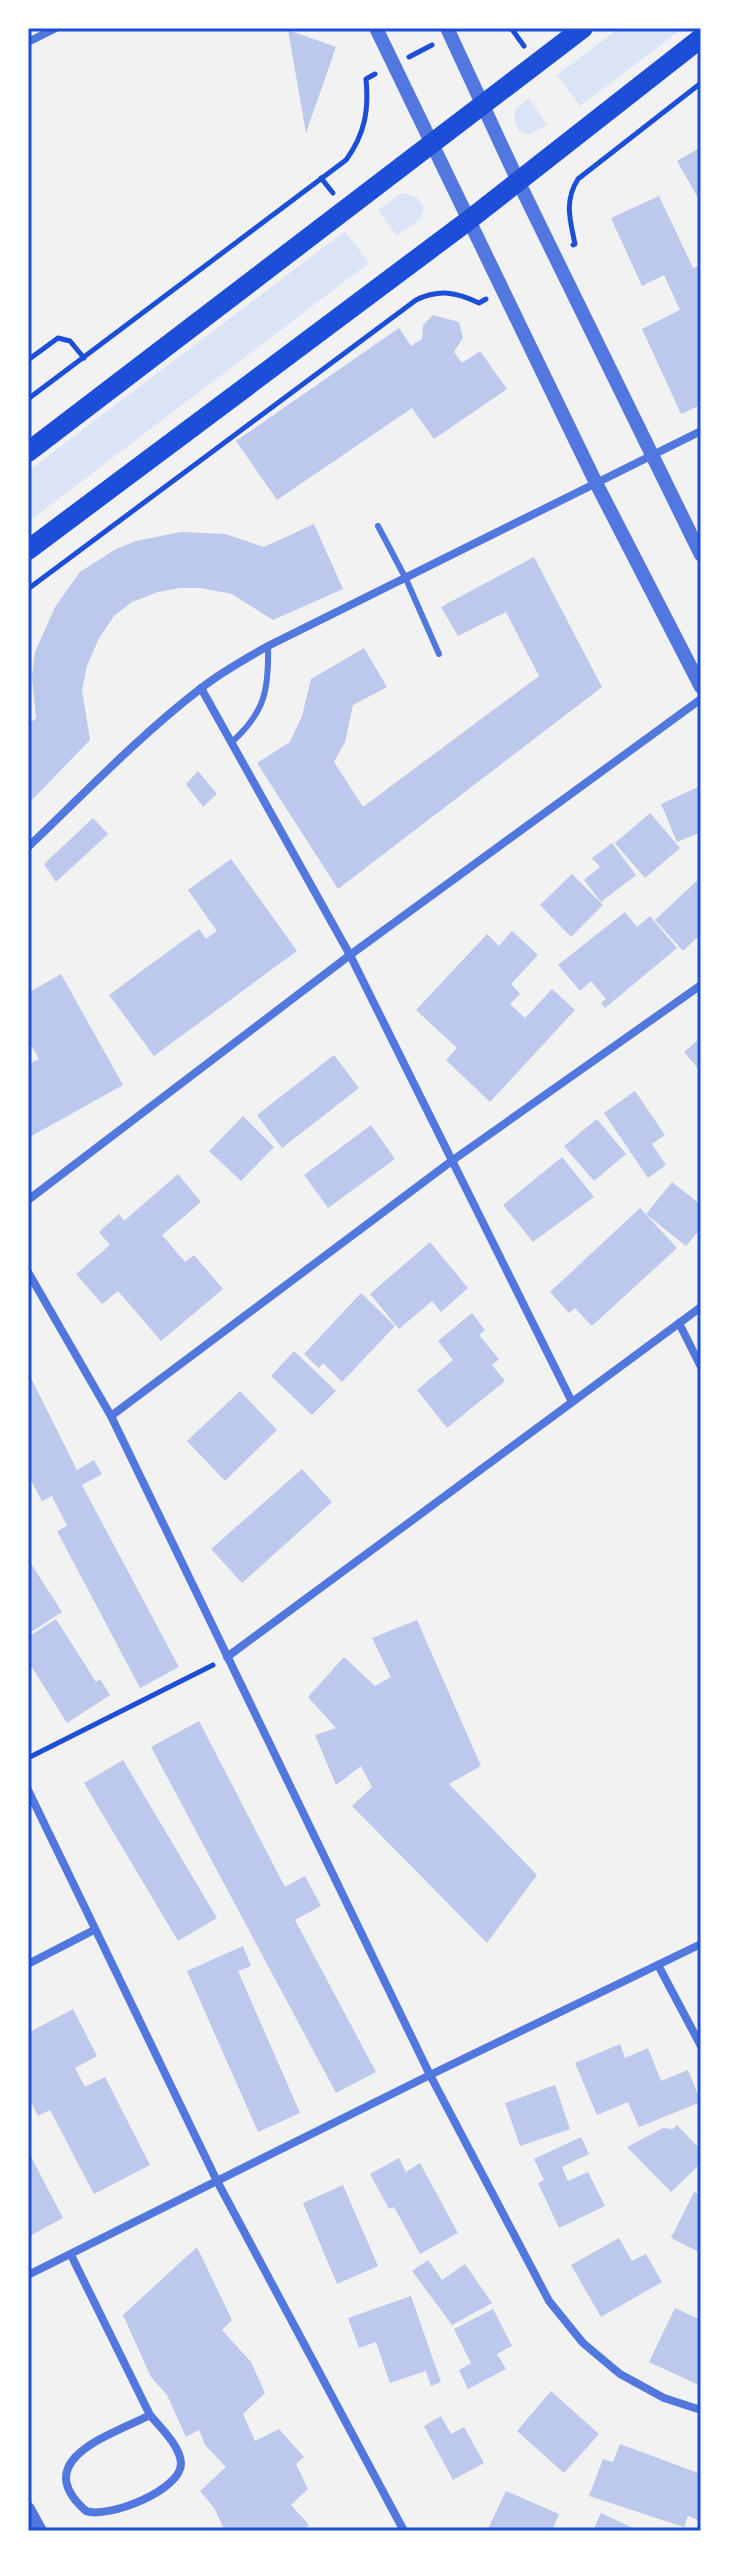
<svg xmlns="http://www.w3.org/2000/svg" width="729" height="2559" viewBox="0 0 729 2559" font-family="'Archivo Narrow',sans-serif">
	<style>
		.green { fill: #dbe4f7 }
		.building { fill: #bdc9ec }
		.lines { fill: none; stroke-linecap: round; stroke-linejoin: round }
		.path { stroke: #1d4ed8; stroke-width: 5 }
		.service { stroke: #5277de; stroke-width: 6 }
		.minor { stroke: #5277de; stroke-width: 8 }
		.tertiary { stroke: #5277de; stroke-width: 14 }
		.primary { stroke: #1d4ed8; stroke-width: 20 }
		.neatline { fill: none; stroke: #1d4ed8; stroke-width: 3 }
	</style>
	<rect width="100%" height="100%" fill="#f2f2f2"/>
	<g class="green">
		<polygon points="619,28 683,28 580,106 557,75"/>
		<polygon points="529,98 547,125 529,135 519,131 514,119 516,109"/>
		<polygon points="402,193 417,197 424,208 420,219 397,236 378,210"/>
		<polygon points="345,231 369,263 28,522 28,471"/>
	</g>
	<g class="building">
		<polygon points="288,30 336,47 306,133"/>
		<polygon points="701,147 701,203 677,161"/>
		<polygon points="659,196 693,268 701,265 701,405 681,414 642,329 680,310 664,275 642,286 611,218"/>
		<polygon points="433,315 459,322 463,338 454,352 462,363 480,351 507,389 434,439 412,408 277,500 236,441 399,328 411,346 422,339 423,325"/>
		<polygon points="314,524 343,589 273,620 232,594 200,588 180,588 158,592 132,602 114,616 99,638 87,666 82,690 90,740 28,804 28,725 36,718 32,677 35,652 55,607 80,572 116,549 136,541 181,532 225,534 264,547"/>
		<polygon points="534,557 602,687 338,889 257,763 290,742 302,716 311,679 364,648 387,687 353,705 345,742 334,762 363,807 539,676 506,612 458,636 441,607"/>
		<polygon points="198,771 217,794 203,807 186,784"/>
		<polygon points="698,787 701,793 701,832 677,842 661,804"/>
		<polygon points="650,813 680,848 645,878 615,843"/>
		<polygon points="93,818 108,834 56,882 44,864"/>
		<polygon points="612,843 636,875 601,902 584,880 600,867 592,858"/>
		<polygon points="231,859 297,951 154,1056 109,995 199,929 206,939 217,931 188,890"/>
		<polygon points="572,874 603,905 571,937 540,905"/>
		<polygon points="701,877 701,934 683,951 655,920"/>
		<polygon points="625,912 637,927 650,916 677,948 605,1008 601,1003 606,999 591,981 580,991 558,965"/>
		<polygon points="512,931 538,955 511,984 520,994 510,1004 525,1018 552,989 575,1010 490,1102 446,1060 457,1048 416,1010 487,934 499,946"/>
		<polygon points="61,974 123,1085 28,1138 28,1065 39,1059 28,1039 28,993"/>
		<polygon points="698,1040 701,1043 701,1072 684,1052"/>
		<polygon points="334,1055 359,1088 282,1148 257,1115"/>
		<polygon points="635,1091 665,1135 652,1144 666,1165 648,1178 604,1113"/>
		<polygon points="243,1116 274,1147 241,1181 209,1151"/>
		<polygon points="597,1119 626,1154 594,1181 564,1146"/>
		<polygon points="371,1125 395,1159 328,1208 304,1175"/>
		<polygon points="562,1157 594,1197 533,1242 503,1205"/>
		<polygon points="178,1174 201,1202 162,1235 185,1262 194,1255 223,1289 161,1341 118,1291 102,1304 76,1274 110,1245 99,1232 119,1214 124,1221"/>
		<polygon points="672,1182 701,1205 701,1228 686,1246 646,1214"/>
		<polygon points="640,1208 677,1248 592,1326 575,1308 569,1313 550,1292"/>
		<polygon points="430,1242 468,1288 441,1312 432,1301 399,1329 370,1294"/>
		<polygon points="361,1293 395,1326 342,1382 323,1363 319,1368 304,1354"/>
		<polygon points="472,1313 485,1330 479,1335 499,1359 492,1365 505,1381 447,1428 417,1390 453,1360 438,1341"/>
		<polygon points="294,1351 336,1391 312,1415 271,1376"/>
		<polygon points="28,1372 77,1470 94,1460 102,1474 82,1485 179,1667 140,1688 57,1531 67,1526 52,1496 42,1501 28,1475"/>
		<polygon points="240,1391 277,1430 225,1481 187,1441"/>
		<polygon points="302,1469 332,1502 242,1583 211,1549"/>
		<polygon points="28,1559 62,1612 28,1634"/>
		<polygon points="56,1619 96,1682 100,1679 110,1695 67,1723 28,1661 28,1637"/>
		<polygon points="417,1620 481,1766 449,1784 537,1875 487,1943 352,1806 372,1787 361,1766 336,1785 315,1735 336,1728 308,1697 344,1657 375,1686 391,1677 372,1638"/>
		<polygon points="199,1721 285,1887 305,1876 321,1906 295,1920 376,2072 336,2093 151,1747"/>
		<polygon points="123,1760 217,1918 178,1941 84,1783"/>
		<polygon points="243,1946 251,1966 238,1971 300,2113 258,2132 187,1971"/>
		<polygon points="73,2009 97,2056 75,2068 85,2087 105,2077 150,2165 94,2194 50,2110 38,2116 28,2096 28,2033"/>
		<polygon points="620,2044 625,2058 648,2048 661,2081 688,2070 701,2102 639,2127 628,2102 597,2115 575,2063"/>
		<polygon points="555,2085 570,2129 520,2146 505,2103"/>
		<polygon points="677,2125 701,2150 701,2163 671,2192 627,2147 663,2128 673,2129"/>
		<polygon points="581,2137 589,2154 562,2167 568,2181 588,2172 605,2206 559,2228 538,2183 544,2180 534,2159"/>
		<polygon points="28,2151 63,2218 28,2237"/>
		<polygon points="399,2158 406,2172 420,2163 458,2233 420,2254 394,2207 389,2209 370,2174"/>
		<polygon points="343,2185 378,2266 337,2284 303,2203"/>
		<polygon points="694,2192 701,2195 701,2253 671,2238"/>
		<polygon points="619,2238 632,2261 646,2254 662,2282 601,2317 571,2265"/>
		<polygon points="197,2247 232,2320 222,2330 251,2362 265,2393 243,2414 255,2441 279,2429 304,2457 296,2464 308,2489 291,2505 309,2525 303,2531 225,2531 214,2508 200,2491 226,2467 205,2445 199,2430 186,2437 167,2395 151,2377 123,2315"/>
		<polygon points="428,2260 442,2280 465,2264 492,2303 452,2325 412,2271"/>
		<polygon points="411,2296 441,2382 431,2386 426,2371 390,2383 376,2342 359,2348 348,2318"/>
		<polygon points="675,2308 701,2320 701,2386 649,2362"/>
		<polygon points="493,2309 512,2346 497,2354 506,2369 468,2389 459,2370 471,2363 454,2329"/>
		<polygon points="551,2391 599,2434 564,2473 517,2431"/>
		<polygon points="441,2416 451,2434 464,2427 484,2463 453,2480 424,2426"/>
		<polygon points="620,2444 701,2474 701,2521 688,2516 684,2527 589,2496 603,2459 613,2462"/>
		<polygon points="506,2491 559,2514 552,2531 487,2531"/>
		<polygon points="601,2513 639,2531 593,2531"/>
	</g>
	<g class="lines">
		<g class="path">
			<polyline points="511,28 524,46"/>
			<polyline points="409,57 432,45"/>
			<polyline points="321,178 333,193"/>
			<path d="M573 245 575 244C570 220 564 201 578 179L701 83"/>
			<polyline points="28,360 58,338 70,341 84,358"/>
			<path d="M28 399 346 160C365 134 369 110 366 79L375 74"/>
			<path d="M28 589 416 300C439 289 456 292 479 303L486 299"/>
			<polyline points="28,1758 213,1665"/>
		</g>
		<g class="service">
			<polyline points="378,526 406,579 439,654"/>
			<path d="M232 742C265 712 269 690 268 646"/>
		</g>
		<g class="minor">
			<polyline points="28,42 56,28"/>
			<polyline points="201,688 350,955 572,1402"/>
			<path d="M28 847C84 794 139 736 200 689 221 672 245 659 268 646L701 431"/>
			<polyline points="28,1200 350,955 701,699"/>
			<polyline points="28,1272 111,1416 430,2075 549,2301 583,2343 620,2374 664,2398 701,2410"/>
			<polyline points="679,1323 701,1367"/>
			<polyline points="111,1416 453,1160 701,985"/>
			<polyline points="227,1657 701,1307"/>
			<polyline points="28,1790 217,2181 404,2531"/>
			<polyline points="28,1964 94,1930"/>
			<polyline points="658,1965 701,2046"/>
			<path d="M71 2255 150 2415C161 2428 180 2446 181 2463 182 2490 108 2519 86 2511 27 2459 114 2434 150 2415"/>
			<polyline points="28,2275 430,2075 701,1944"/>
		</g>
		<g class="tertiary">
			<polyline points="376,28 596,483 701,687"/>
			<polyline points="447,28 518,181 701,555"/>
			<polyline points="28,2509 40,2531"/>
		</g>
		<g class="primary">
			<polyline points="28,452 583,28"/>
			<polyline points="28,550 469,220 701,38"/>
		</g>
	</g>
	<rect width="729" height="2559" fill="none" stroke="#ffffff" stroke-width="60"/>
	<rect x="30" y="30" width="669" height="2499" class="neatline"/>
</svg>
